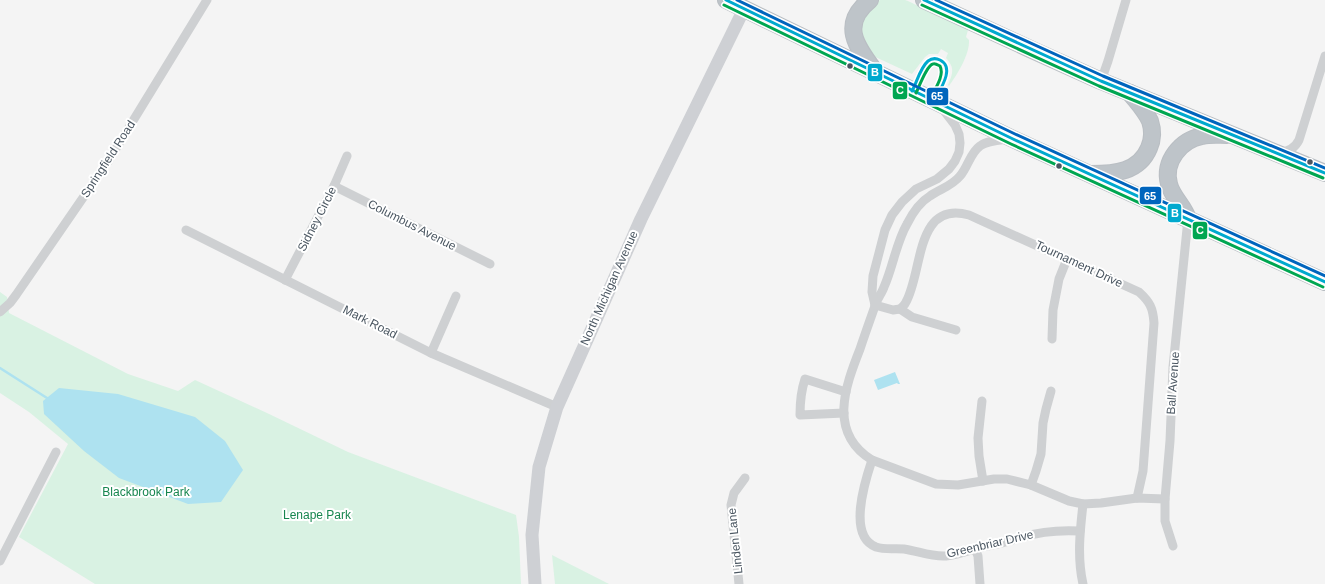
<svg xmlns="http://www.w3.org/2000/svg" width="1325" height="584" viewBox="0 0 1325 584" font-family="Helvetica,sans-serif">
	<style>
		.green { fill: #d9f2e3 }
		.water { fill: #aee2f0 }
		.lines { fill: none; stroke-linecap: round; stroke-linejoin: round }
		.stream { stroke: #aee2f0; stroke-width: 2.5 }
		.highway-casing { stroke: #b9bec3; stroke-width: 18 }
		.street { stroke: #ced0d2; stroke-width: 9 }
		.secondary { stroke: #ced0d4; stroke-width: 13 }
		.highway { stroke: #bec4c9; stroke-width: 16 }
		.bus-1-casing { stroke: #fff; stroke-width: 6 }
		.bus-2-casing { stroke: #fff; stroke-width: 6 }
		.bus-3-casing { stroke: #fff; stroke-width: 6 }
		.bus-1 { stroke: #00a9ce; stroke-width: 3 }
		.bus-2 { stroke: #00a651; stroke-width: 3 }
		.bus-3 { stroke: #0065bd; stroke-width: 3 }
		.bus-dot { fill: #4a5661; stroke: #fff; stroke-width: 1.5 }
		.labels { text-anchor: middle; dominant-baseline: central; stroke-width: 4; stroke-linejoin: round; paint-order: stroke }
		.street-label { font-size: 12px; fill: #4a5661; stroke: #fff }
		.park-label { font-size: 12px; fill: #17864f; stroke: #fff }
		.line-badge { stroke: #fff; stroke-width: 1.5 }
		.badge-label { font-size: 11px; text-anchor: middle; font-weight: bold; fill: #fff }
	</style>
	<rect width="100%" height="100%" fill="#f4f4f4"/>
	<g class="green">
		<path d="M880 0H905L908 1 968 30 966 37 969 40C970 54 957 75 949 86L948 85C953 73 955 68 946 58L948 53 941 49 938 54H929L925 57 912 74 871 55 858 34 859 27 874 3Z"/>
		<polygon points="0,292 7,297 9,313 128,374 178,391 195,380 267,413 348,452 516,515 519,537 521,584 95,584 19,537 68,444 29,412 0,393"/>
		<polygon points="552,555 609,584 555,584"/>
	</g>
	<g class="water">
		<polygon points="895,372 900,384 898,384 897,383 878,390 874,380"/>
		<polygon points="59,388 118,394 195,417 225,441 243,470 221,502 188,504 119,478 84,451 44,414 43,401"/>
	</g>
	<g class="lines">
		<polyline class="stream" points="0,368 47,398"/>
		<defs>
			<g id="highway">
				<polyline points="726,0 1013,139 1325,282"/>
				<path d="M870 0C840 24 856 46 874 70"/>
				<polyline points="924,0 1030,49 1101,81 1325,173"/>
				<path d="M1091 174C1115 174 1139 172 1149 148 1153 139 1153 130 1150 121 1145 110 1137 102 1130 93"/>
				<path d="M1188 219C1184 206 1172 197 1169 184 1163 161 1181 140 1202 136 1210 134 1219 135 1227 135"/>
			</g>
		</defs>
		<use href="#highway" class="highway-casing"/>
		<g class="street">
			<polyline points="1101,81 1108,61 1126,0"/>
			<path d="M1009 139C1000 140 988 140 980 146 970 153 968 167 960 176 952 186 940 189 930 196 920 202 912 214 907 224 896 243 893 267 884 287 882 293 877 299 875 306 870 320 865 334 860 349 845 387 828 433 872 460L936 484 958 485 994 479H1007L1031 485 1069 501 1083 504 1101 503 1137 498 1165 499"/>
			<path d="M1279 152C1288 152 1295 148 1299 140L1325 56"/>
			<polyline points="334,186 490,264"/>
			<polyline points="186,230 431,353 557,407"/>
			<polyline points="285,280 334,186 347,156"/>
			<path d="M875 305 893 310 900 309C902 307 905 305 906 302 923 272 915 200 969 215L1139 292C1150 302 1153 308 1154 323L1143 471 1137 498"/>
			<polyline points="875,305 872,292 873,276 885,230 892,215 902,202 916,189 937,179 949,169 955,161 959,152 960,143 959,134 955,125 942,108"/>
			<polyline points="900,309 912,317 956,330"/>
			<polyline points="0,312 10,303 16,295 109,160 207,0"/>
			<polyline points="1052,339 1053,310 1059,279 1067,259"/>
			<polyline points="431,353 456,296"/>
			<polyline points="982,401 978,438 979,456 983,481"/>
			<path d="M844 413 800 415C800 402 801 391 805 379L846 392"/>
			<path d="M872 460C865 481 847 536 876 547 885 550 895 548 904 549 918 551 931 557 946 556 957 555 968 551 978 548 986 546 994 545 1002 543 1009 541 1016 539 1023 537 1042 531 1060 530 1080 531"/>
			<polyline points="1031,485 1036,471 1041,454 1043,423 1046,409 1051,391"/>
			<path d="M1083 504C1080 531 1077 557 1083 584"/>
			<polyline points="1173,546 1165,521 1165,499 1170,441 1173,367 1188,219"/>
			<polyline points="975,549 978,556 980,584"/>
			<polyline points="0,561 56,452"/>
			<polyline points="739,584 731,505 734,493 745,478"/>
		</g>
		<polyline class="secondary" points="535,584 532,535 539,467 557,407 641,219 744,9"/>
		<use href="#highway" class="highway"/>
		<defs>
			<g id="bus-1">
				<polyline points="726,0 1013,139 1325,282"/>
				<polyline points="924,0 1101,81 1325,173"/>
				<path d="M912 91C917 82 920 68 928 61 932 58 936 58 940 60 956 68 939 91 934 101"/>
			</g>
			<g id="bus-2">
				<polyline points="724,5 1011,144 1323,287"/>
				<polyline points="922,5 1099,86 1323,178"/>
				<path d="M916 93C919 87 927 65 933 64 935 63 938 65 940 66 945 76 934 90 930 99"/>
			</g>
			<g id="bus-3">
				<polyline points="737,0 1015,134 1325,276"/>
				<polyline points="936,0 1103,76 1325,168"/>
			</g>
		</defs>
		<use href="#bus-1" class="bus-1-casing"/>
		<use href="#bus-2" class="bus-2-casing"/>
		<use href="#bus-3" class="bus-3-casing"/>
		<use href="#bus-1" class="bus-1"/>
		<use href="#bus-2" class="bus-2"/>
		<use href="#bus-3" class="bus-3"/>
	</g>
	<g class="bus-dot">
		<circle cx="850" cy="66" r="3.5"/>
		<circle cx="1310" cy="162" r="3.5"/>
		<circle cx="1059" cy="166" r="3.5"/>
	</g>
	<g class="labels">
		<g class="street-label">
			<text transform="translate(108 159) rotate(-57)">Springfield Road</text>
			<text transform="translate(317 219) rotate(-63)">Sidney Circle</text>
			<text transform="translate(412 225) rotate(27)">Columbus Avenue</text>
			<text transform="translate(1079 264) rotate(25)">Tournament Drive</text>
			<text transform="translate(609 288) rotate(-66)">North Michigan Avenue</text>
			<text transform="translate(370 322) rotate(27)">Mark Road</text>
			<text transform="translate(1173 383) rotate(-86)">Ball Avenue</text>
			<text transform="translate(735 541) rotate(-96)">Linden Lane</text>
			<text transform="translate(990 544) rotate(-13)">Greenbriar Drive</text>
		</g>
		<g class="park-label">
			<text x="146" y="492">Blackbrook Park</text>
			<text x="317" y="515">Lenape Park</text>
		</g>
	</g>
	<g class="line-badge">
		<rect x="867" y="63" width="16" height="19" rx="4" fill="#00a9ce"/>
		<rect x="892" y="81" width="16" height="19" rx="4" fill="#00a651"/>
		<rect x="926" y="87" width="23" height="19" rx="4" fill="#0065bd"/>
		<rect x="1139" y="186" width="23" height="19" rx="4" fill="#0065bd"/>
		<rect x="1167" y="203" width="15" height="20" rx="4" fill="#00a9ce"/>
		<rect x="1192" y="221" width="16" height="19" rx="4" fill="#00a651"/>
	</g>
	<g class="badge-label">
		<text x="875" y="76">B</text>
		<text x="900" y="94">C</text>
		<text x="937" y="100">65</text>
		<text x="1150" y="200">65</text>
		<text x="1175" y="217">B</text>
		<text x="1200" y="234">C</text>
	</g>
</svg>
